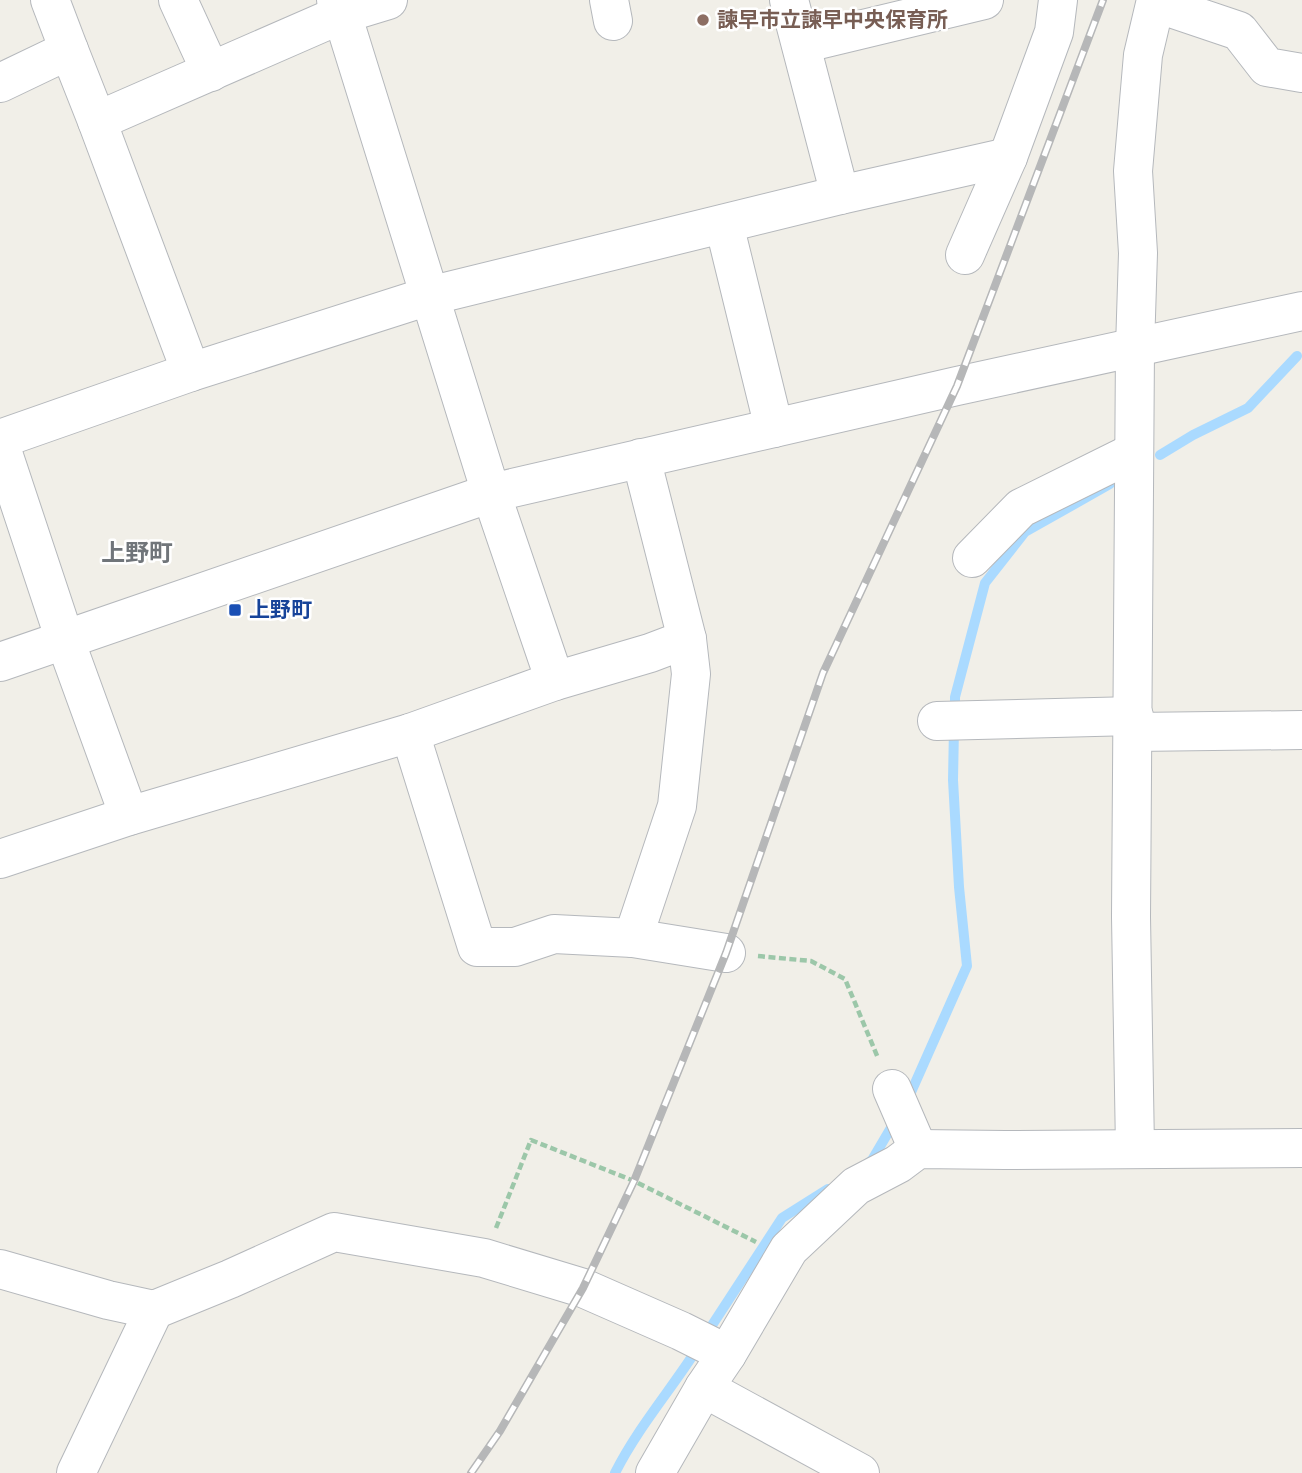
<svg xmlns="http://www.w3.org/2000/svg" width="1302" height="1473" viewBox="0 0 1302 1473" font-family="'Fira Sans Condensed','Noto Sans JP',sans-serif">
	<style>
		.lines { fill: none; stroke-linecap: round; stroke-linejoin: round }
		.stream { stroke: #aadaff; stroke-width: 10 }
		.minor-casing { stroke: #b5b8bc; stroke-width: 40 }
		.path { stroke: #9cc7a9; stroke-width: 4.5; stroke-dasharray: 7 3.5; stroke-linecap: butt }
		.minor { stroke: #fff; stroke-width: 38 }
		.rail-casing { stroke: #b6b7b8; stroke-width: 8 }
		.rail { stroke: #fff; stroke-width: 5; stroke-dasharray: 16; stroke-linecap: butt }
		.education-dot { fill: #8d6e63; stroke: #fff; stroke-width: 2.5 }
		.transit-dot { fill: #1a4fb4; stroke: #fff; stroke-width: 2.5 }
		.labels { text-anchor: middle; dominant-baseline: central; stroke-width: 5; stroke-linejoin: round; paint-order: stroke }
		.education-label { font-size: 21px; font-weight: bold; fill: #785e54; stroke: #fff; text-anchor: start }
		.transit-label { font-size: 21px; font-weight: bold; fill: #164399; stroke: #fff; text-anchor: start }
		.quarter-label { font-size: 24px; font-weight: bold; fill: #70757a; stroke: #fff }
	</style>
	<rect width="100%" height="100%" fill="#f1efe8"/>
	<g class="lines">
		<g class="stream">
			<polyline points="1160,455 1193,435 1248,408 1297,356"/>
			<polyline points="955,713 955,697 985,583 1025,532 1110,484"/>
			<polyline points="908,1099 967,966 959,887 953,780 954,728"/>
			<polyline points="867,1164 872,1160 895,1121"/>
			<polyline points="705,1336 782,1218 828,1189"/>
			<path d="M615 1473C637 1429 670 1391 697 1349"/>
		</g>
		<defs>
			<g id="minor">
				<polyline points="50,0 69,50"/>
				<polyline points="178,0 211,72"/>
				<polyline points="336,0 342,14 491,493 555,681"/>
				<polyline points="609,0 613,21"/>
				<polyline points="789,0 840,195"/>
				<polyline points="1156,3 1239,31 1267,67 1302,73"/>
				<polyline points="801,44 984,0"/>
				<polyline points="0,83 69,50 97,121 342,14 388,0"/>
				<polyline points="97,121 191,372"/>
				<polyline points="724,224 774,428"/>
				<polyline points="965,255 1008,157 1054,32 1058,0"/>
				<polyline points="0,439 191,372 429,296 840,195 1008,157"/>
				<polyline points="0,444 65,640 129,816"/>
				<polyline points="641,458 687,639"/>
				<polyline points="972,558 1021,508 1134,452"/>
				<polyline points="0,662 491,493 957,386 1302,311"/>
				<polyline points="937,721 1134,716"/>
				<polyline points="1134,732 1302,730"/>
				<polyline points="410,733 477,947 515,947 554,934 633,938"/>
				<polyline points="0,859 129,816 410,733 555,681 650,653 687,639 691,674 677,806 633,938 726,953"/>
				<polyline points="892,1089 918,1149"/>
				<polyline points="1135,1148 1131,917 1135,348 1138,253 1133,171 1143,55 1156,0"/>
				<polyline points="0,1269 108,1300 154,1310 230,1279 334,1232 484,1258 583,1288 681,1331 727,1354"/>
				<polyline points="704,1388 860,1473"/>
				<polyline points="76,1473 154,1310"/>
				<polyline points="655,1473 704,1388 727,1354 789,1249 856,1186 898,1164 918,1149 1005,1150 1302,1148"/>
			</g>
		</defs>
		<use href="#minor" class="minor-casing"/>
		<g class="path">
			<polyline points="758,956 811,961 845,979 878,1058"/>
			<polyline points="496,1228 531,1140 634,1181 756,1242"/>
		</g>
		<use href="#minor" class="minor"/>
		<defs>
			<polyline id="rail" points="471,1473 500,1431 583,1288 634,1181 726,953 823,673 957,386 1103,0"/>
		</defs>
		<use href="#rail" class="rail-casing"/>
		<use href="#rail" class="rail"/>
	</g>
	<circle class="education-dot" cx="703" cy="20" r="7"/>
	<rect class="transit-dot" x="228" y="603" width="14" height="14" rx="3.5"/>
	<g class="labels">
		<g class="education-label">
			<text x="717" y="20">諫早市立諫早中央保育所</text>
		</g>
		<g class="transit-label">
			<text x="249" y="610">上野町</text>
		</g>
		<g class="quarter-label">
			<text x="137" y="553">上野町</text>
		</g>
	</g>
</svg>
